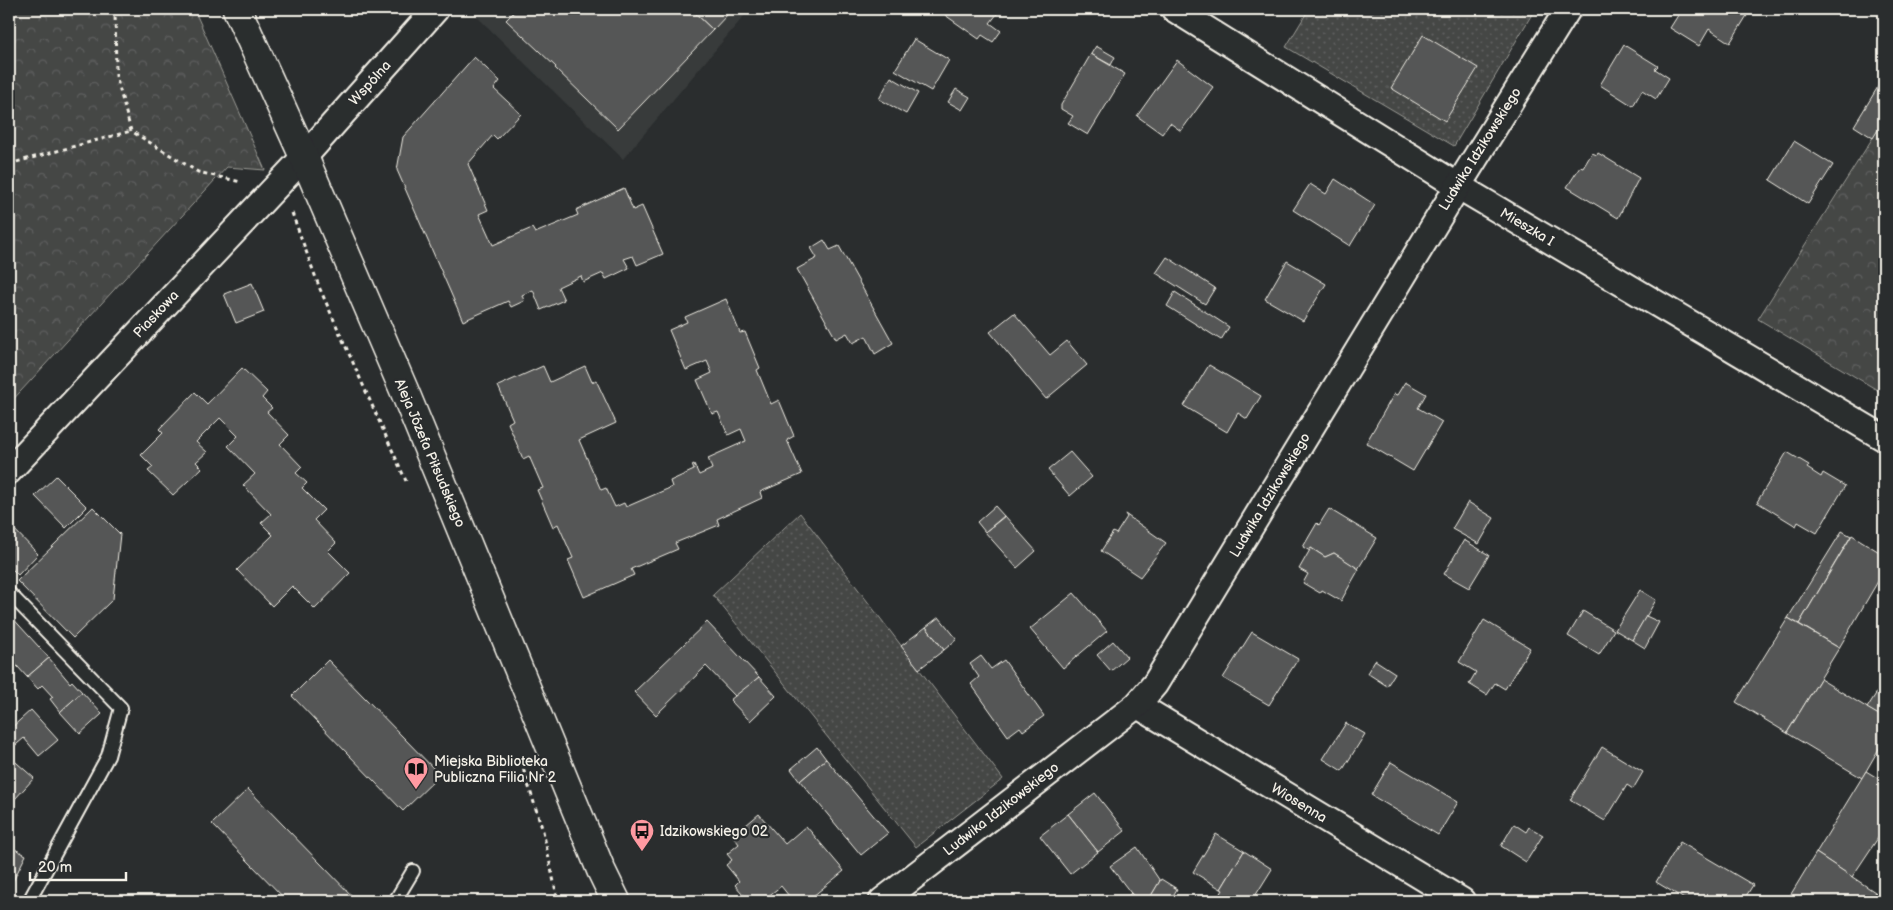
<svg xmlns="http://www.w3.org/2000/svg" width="1893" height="910" viewBox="0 0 1893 910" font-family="'Balsamiq Sans',sans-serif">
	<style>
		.built { fill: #373a3a }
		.grass { fill: url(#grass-dots); stroke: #9c9c96 }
		.forest { fill: url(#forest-crowns); stroke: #9c9c96 }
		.building { fill: #555756; stroke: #f4f1e8 }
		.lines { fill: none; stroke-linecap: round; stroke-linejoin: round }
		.service-casing { stroke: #f4f1e8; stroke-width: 16 }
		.minor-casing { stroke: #f4f1e8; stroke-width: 29 }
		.secondary-casing { stroke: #f4f1e8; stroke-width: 31 }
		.path { stroke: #f4f1e8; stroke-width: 3; stroke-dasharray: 4 4; stroke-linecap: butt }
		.service { stroke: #2a2d2e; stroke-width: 12 }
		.minor { stroke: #2a2d2e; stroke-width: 25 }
		.secondary { stroke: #2a2d2e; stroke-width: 28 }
		.labels { text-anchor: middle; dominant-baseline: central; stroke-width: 4.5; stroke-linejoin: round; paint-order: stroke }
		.street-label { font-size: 14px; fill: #f4f1e8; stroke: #2a2d2e }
		.poi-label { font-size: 14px; fill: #f4f1e8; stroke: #2a2d2e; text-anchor: start }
	</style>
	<defs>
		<pattern id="grass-dots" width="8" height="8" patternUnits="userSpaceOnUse" patternTransform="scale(1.25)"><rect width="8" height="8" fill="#444645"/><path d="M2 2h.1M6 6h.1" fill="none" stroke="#606160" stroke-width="1.8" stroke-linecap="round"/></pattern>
		<pattern id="forest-crowns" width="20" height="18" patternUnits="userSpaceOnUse" patternTransform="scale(1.25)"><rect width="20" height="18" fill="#444645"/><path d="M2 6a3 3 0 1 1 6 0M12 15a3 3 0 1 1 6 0" fill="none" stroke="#606160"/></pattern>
	</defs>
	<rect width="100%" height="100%" fill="#2a2d2e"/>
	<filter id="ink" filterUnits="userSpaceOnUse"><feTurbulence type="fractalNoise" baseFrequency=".02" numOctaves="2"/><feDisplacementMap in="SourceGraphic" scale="10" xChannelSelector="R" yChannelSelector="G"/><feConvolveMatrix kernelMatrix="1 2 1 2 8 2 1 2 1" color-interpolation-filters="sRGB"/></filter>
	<g filter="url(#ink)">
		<polygon class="built" points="471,9 750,9 623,159 470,10"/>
		<g class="grass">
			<polygon points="1309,9 1535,9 1454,146 1286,47"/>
			<polygon points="800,513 1003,779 916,847 713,595"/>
		</g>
		<g class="forest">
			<polygon points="9,9 194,9 265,170 227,167 9,404"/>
			<polygon points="1884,120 1884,394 1758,319"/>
		</g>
		<g class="building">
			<polygon points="517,9 650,9 655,14 660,9 691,9 713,30 618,129 555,68 556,67 506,20"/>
			<polygon points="691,9 721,9 727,15 713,30"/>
			<polygon points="950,9 1001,9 990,23 1001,31 993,42 982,35 979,39 945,15"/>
			<polygon points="1682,9 1686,12 1688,9 1751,9 1730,43 1709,29 1699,46 1670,28"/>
			<polygon points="1423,35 1478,68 1445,121 1391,88"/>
			<polygon points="914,39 949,60 931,91 895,70"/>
			<polygon points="1624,45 1658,66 1655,69 1669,78 1656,99 1642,90 1633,106 1600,85"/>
			<polygon points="1096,46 1115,57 1111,65 1091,54"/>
			<polygon points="1091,54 1125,74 1088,135 1068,123 1073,116 1061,109 1061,105"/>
			<polygon points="474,57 500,81 494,89 521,114 497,139 493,135 468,164 488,210 479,214 493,245 532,228 535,233 578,215 576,210 624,188 633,210 642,206 663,254 637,265 633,256 624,259 629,268 606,279 603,273 583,282 581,276 558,287 564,300 541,310 533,290 522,295 524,301 511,307 508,301 463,321 397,170 403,137"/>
			<polygon points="1177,60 1213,87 1181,131 1170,123 1162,134 1137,116"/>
			<polygon points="891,77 918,93 906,114 879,99"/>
			<polygon points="1884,77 1884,120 1873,138 1854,126"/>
			<polygon points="956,89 970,97 962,110 948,102"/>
			<polygon points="1794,141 1833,165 1808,204 1770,180"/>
			<polygon points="1592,153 1597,155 1598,153 1639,178 1618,218 1567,187 1580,167 1583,168"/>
			<polygon points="1335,179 1375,205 1350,246 1293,210 1310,184 1326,194"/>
			<polygon points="824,240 830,250 839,246 893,343 875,354 866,336 853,343 847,333 836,339 797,269 817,258 811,248"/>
			<polygon points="1167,257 1215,288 1205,304 1156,273"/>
			<polygon points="1287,261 1326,284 1303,321 1265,299"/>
			<polygon points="252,283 264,312 236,323 224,294"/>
			<polygon points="1175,292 1229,327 1221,340 1167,306"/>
			<polygon points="726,299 740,333 745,332 760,368 757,370 771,404 779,400 794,436 787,440 802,474 760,492 762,498 717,519 719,525 675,543 678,549 631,569 634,575 584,597 568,560 573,558 558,524 553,527 537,490 543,488 529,456 523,459 508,423 513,420 498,386 543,366 550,382 585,366 592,382 596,380 616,423 579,440 601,490 606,488 615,507 624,503 626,507 672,487 670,481 694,470 692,465 694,464 699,475 712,469 708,458 746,441 741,429 728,435 718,412 712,414 697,380 712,373 707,361 686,370 669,330 687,322 685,317"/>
			<polygon points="1014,313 1050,355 1067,341 1087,365 1046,399 990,332"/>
			<polygon points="1209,365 1261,396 1247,419 1238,413 1227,432 1184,406"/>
			<polygon points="242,368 267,392 262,398 272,408 267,412 289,435 280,444 302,467 296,473 307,483 302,488 324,510 314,520 336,543 328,551 350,573 315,609 292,586 272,606 237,570 273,535 261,523 271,514 243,485 255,474 228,446 238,436 220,418 196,442 207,452 196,462 202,468 173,495 148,471 153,467 141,455 163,433 159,429 195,392 207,404"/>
			<polygon points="1405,382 1426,394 1418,408 1442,422 1413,471 1366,443 1394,394 1397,395"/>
			<polygon points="1070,452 1092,477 1070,496 1048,470"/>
			<polygon points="1787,452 1809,465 1807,468 1821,477 1823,473 1845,486 1817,533 1798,522 1796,526 1757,502"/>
			<polygon points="56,476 87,507 66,528 35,496"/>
			<polygon points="1468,502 1494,518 1479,544 1452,529"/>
			<polygon points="995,506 1004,516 985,532 977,522"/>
			<polygon points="93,507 120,534 113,599 73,638 17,581"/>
			<polygon points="1329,509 1377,538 1358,569 1334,553 1325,557 1311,548 1310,551 1303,547 1317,523 1319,525"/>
			<polygon points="1125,514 1166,543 1140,577 1101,551 1113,532 1116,534 1127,517"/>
			<polygon points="1005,516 1036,551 1017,568 985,532"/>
			<polygon points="9,524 38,554 18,575 9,566"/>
			<polygon points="1842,531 1851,536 1799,624 1788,618"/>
			<polygon points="1852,535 1884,555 1884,571 1839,648 1799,624"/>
			<polygon points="1464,540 1489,555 1469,588 1444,574"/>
			<polygon points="1311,548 1325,557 1334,553 1359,569 1341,601 1322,590 1320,593 1303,583 1308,574 1299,569"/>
			<polygon points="1640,590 1656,600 1632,640 1615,630"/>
			<polygon points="1074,593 1107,631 1063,668 1030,629"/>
			<polygon points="1583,611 1614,630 1599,655 1568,636"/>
			<polygon points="9,614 49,658 27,677 9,657"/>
			<polygon points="1646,616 1659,622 1645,648 1632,640"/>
			<polygon points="939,617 957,639 944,650 926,627"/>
			<polygon points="1788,618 1839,648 1787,733 1736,702"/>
			<polygon points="1484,620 1530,648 1505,689 1495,683 1487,695 1469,684 1476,672 1459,662"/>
			<polygon points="707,622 759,677 736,697 706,666 656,715 634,692"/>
			<polygon points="926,627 944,650 919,669 901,646"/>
			<polygon points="1252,632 1298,659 1269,705 1223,678"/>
			<polygon points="1113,641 1127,657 1111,671 1097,655"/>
			<polygon points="981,656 991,669 1004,660 1044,716 1023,731 1020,727 1008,736 971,684 979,677 970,664"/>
			<polygon points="49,658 70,683 72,681 82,692 60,712 50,699 53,697 42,685 38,689 27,677"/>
			<polygon points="328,660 440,775 403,811 292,696"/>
			<polygon points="1375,660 1395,673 1387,686 1367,673"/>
			<polygon points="759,677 776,696 750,721 730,700"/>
			<polygon points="1820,679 1884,718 1884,740 1862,778 1787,733"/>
			<polygon points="1884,681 1884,718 1867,708"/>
			<polygon points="82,692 102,714 80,734 60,712"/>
			<polygon points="31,710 58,740 39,756 24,738 10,750 9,749 9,730"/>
			<polygon points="1346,723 1365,734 1342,771 1323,759"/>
			<polygon points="817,747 826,759 800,781 791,769"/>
			<polygon points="1602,747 1643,772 1633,789 1627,785 1605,821 1570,800"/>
			<polygon points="9,756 34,778 15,799 9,794"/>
			<polygon points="826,759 888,833 861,855 800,781"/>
			<polygon points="1391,762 1458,802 1438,835 1371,795"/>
			<polygon points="1866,771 1884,782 1884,829 1852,877 1816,853"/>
			<polygon points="248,789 357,901 287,901 212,824"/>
			<polygon points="1095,793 1125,831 1098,852 1068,814"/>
			<polygon points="759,814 785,844 806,826 844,871 807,901 793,901 781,886 762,901 749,901 735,885 739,881 726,865 732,860 727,854 739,844 733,836"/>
			<polygon points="1068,814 1098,852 1070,874 1040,836"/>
			<polygon points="1514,824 1526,832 1529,827 1543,835 1526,862 1501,846"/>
			<polygon points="1216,834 1244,851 1221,889 1193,872"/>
			<polygon points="1680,842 1753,885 1743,901 1685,901 1686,900 1656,882"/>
			<polygon points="9,846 26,855 9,889"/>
			<polygon points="1137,847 1160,881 1148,901 1137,901 1110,866"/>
			<polygon points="1244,851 1272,869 1252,901 1241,901 1235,897 1233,901 1218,901 1217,900 1223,890 1221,889"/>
			<polygon points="1816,853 1875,892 1870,901 1791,901 1788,899"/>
			<polygon points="1161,879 1177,889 1170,901 1148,901"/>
			<polygon points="1875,892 1884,899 1884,901 1870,901"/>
			<polygon points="1131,893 1137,901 1124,901"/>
		</g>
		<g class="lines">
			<defs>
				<g id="service">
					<polyline points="9,593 121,708 108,756 29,901"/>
					<polyline points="395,901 413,871"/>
				</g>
				<g id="minor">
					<polyline points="1174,9 1458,186 1884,438"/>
					<polyline points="9,471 304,157 436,9"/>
					<polyline points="1137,705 1462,901"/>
					<polyline points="882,901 1137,705 1155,684 1458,186 1568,9"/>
				</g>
				<polyline id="secondary" points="237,9 304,157 404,390 601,870 616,901"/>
			</defs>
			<use href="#service" class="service-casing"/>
			<use href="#minor" class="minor-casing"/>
			<use href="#secondary" class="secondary-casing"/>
			<g class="path">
				<polyline points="115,9 116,76 131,131 198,172 241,182"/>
				<polyline points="9,164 131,131"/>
				<polyline points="292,213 320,289 406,481"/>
				<polyline points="521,762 543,831 558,901"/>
			</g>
			<use href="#service" class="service"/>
			<use href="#minor" class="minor"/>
			<use href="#secondary" class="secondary"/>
		</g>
	</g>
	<defs>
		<symbol id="library-pin" viewBox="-11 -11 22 30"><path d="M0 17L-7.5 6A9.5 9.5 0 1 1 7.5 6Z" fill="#ff9aa2" stroke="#2a2d2e"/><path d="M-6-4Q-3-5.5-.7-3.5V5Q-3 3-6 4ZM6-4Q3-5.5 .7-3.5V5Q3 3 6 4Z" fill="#111"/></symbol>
		<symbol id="bus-pin" viewBox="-11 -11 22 30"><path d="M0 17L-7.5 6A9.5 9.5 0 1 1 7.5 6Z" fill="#ff9aa2" stroke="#2a2d2e"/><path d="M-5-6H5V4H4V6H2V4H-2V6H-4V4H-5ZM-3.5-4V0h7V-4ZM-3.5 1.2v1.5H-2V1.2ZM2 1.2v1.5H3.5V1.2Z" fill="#111"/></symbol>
	</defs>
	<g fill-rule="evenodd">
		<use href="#library-pin" x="402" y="755" width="28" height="38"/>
		<use href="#bus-pin" x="628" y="817" width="28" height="38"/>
	</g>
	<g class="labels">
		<g class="street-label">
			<text transform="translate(370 83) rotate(-48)">Wspólna</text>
			<text transform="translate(1480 149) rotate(-58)">Ludwika Idzikowskiego</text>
			<text transform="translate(1527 227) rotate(31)">Mieszka I</text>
			<text transform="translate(156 314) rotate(-47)">Piaskowa</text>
			<text transform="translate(430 453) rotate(67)">Aleja Józefa Piłsudskiego</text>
			<text transform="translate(1270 495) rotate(-59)">Ludwika Idzikowskiego</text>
			<text transform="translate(1299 803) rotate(31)">Wiosenna</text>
			<text transform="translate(1001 809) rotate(-38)">Ludwika Idzikowskiego</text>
		</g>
		<g class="poi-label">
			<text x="434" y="761">Miejska Biblioteka<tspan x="434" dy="16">Publiczna Filia Nr 2</tspan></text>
			<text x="660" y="831">Idzikowskiego 02</text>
		</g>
	</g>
	<rect width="1893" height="910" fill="none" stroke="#2a2d2e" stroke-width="30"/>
	<rect x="15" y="15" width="1863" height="880" fill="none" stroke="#f4f1e8" stroke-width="2" filter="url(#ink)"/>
	<path d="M30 872v8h96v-8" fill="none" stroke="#f4f1e8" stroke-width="2.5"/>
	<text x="38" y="872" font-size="15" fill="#f4f1e8" stroke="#2a2d2e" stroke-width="4" paint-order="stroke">20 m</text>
</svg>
